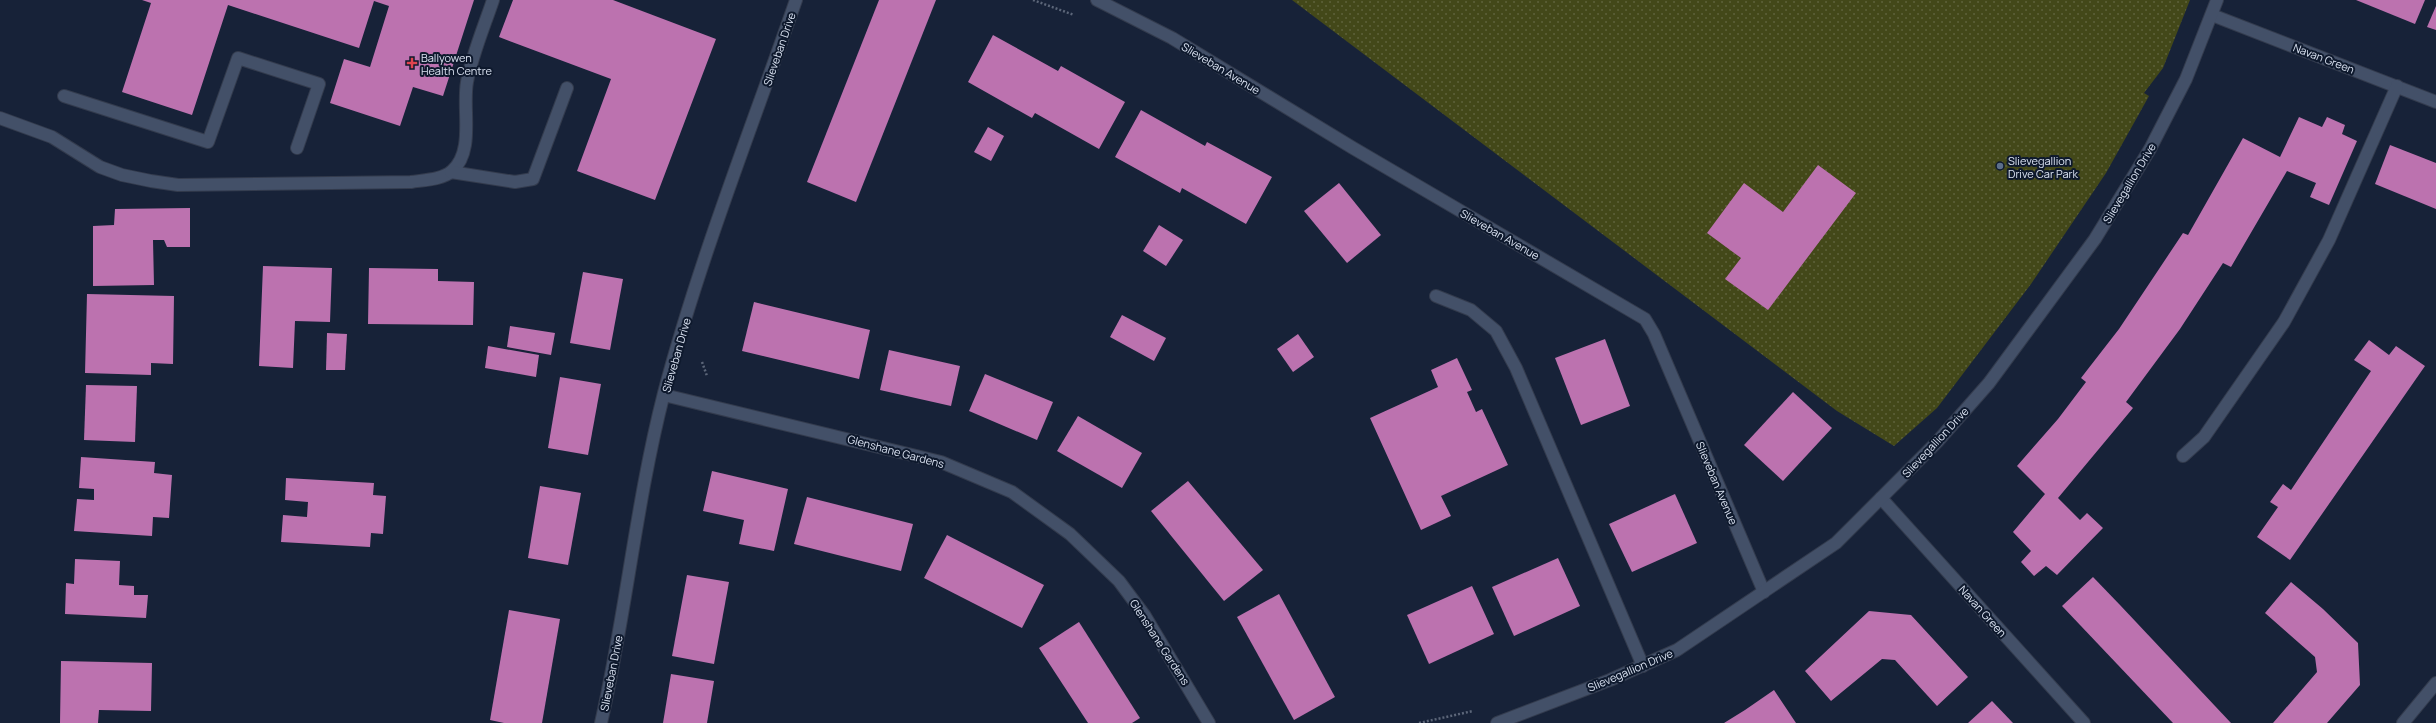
<svg xmlns="http://www.w3.org/2000/svg" width="2436" height="723" viewBox="0 0 2436 723" font-family="Manrope,sans-serif">
	<style>
		.park { fill: url(#park-dots) }
		.building { fill: #bc72af }
		.lines { fill: none; stroke-linecap: round; stroke-linejoin: round }
		.minor-casing { stroke: #333b4d; stroke-width: 14 }
		.path { stroke: #5c6679; stroke-width: 2.5; stroke-dasharray: 2 2; stroke-linecap: butt }
		.minor { stroke: #435068; stroke-width: 12 }
		.health-dot { fill: #e0444e; stroke: #0e192d; stroke-width: 1.5 }
		.service-dot { fill: #5c6f8a; stroke: #0e192d; stroke-width: 1.5 }
		.labels { text-anchor: middle; dominant-baseline: central; stroke-width: 4; stroke-linejoin: round; paint-order: stroke }
		.street-label { font-size: 11px; fill: #dbe3f2; stroke: #0e192d }
		.poi-label { font-size: 11px; fill: #dbe3f2; stroke: #0e192d; text-anchor: start }
	</style>
	<defs>
		<pattern id="park-dots" width="8" height="8" patternUnits="userSpaceOnUse"><rect width="8" height="8" fill="#434819"/><path d="M2 2h.1M6 6h.1" fill="none" stroke="#5e623b" stroke-width="1.8" stroke-linecap="round"/></pattern>
	</defs>
	<rect width="100%" height="100%" fill="#172238"/>
	<polygon class="park" points="1292,0 2190,0 2163,68 2144,93 2149,96 2106,173 2031,284 1937,408 1894,446 1837,411"/>
	<g class="building">
		<polygon points="142,0 474,0 443,96 413,87 400,126 330,103 344,59 370,67 389,6 374,1 359,48 228,5 192,115 122,92 151,3"/>
		<polygon points="513,0 613,0 716,39 655,200 577,171 611,79 499,37"/>
		<polygon points="879,0 936,0 856,202 807,182"/>
		<polygon points="2356,0 2425,0 2415,24"/>
		<polygon points="2436,6 2436,30 2427,27"/>
		<polygon points="993,35 1058,71 1061,66 1125,102 1099,149 1035,113 1032,118 968,82"/>
		<polygon points="1141,110 1205,146 1207,142 1272,177 1246,224 1182,188 1180,193 1115,157"/>
		<polygon points="2299,117 2322,127 2327,117 2345,125 2342,134 2357,141 2329,205 2310,197 2316,183 2287,171 2231,267 2223,263 2180,329 2126,402 2133,408 2058,498 2080,520 2087,513 2103,528 2057,575 2046,566 2034,576 2021,562 2031,551 2013,532 2045,494 2017,466 2058,419 2086,382 2081,378 2119,329 2183,233 2188,235 2243,138 2280,157"/>
		<polygon points="988,127 1004,136 991,161 974,152"/>
		<polygon points="2390,145 2436,163 2436,209 2375,184"/>
		<polygon points="1818,165 1856,193 1768,310 1725,279 1741,258 1707,233 1744,183 1783,212"/>
		<polygon points="1339,183 1381,235 1347,263 1304,211"/>
		<polygon points="190,208 190,247 167,247 164,240 153,240 154,285 93,286 93,226 114,225 115,209"/>
		<polygon points="1159,225 1183,240 1166,266 1143,251"/>
		<polygon points="263,266 332,268 330,322 295,321 293,368 259,366"/>
		<polygon points="369,268 438,269 438,281 474,282 473,325 368,324"/>
		<polygon points="583,272 623,279 610,350 570,343"/>
		<polygon points="87,294 174,296 173,364 151,363 151,375 85,373"/>
		<polygon points="754,302 870,330 859,379 742,351"/>
		<polygon points="1122,315 1166,338 1154,361 1110,337"/>
		<polygon points="510,326 555,333 551,355 507,347"/>
		<polygon points="327,333 347,334 345,370 326,370"/>
		<polygon points="1298,334 1314,357 1293,372 1277,349"/>
		<polygon points="1605,339 1630,406 1581,425 1555,358"/>
		<polygon points="2369,340 2389,355 2396,346 2425,366 2290,560 2257,537 2278,507 2270,502 2275,495 2283,484 2291,490 2371,371 2354,360"/>
		<polygon points="488,346 539,355 536,377 485,368"/>
		<polygon points="889,350 960,366 951,406 880,390"/>
		<polygon points="1457,358 1472,390 1467,392 1476,412 1482,409 1508,465 1441,496 1451,516 1421,530 1370,418 1438,387 1431,370"/>
		<polygon points="985,374 1053,402 1037,440 969,411"/>
		<polygon points="560,377 601,384 588,455 548,448"/>
		<polygon points="86,385 137,386 135,442 84,440"/>
		<polygon points="1793,392 1832,428 1783,481 1744,445"/>
		<polygon points="1078,416 1142,453 1122,488 1057,451"/>
		<polygon points="81,457 155,462 154,473 172,475 169,518 153,517 152,536 74,531 77,499 94,500 94,489 79,488"/>
		<polygon points="712,471 788,489 774,551 739,544 744,520 703,511"/>
		<polygon points="286,478 374,483 373,495 386,496 383,534 371,533 370,547 281,542 283,515 307,517 308,502 285,500"/>
		<polygon points="1188,481 1263,570 1224,601 1151,511"/>
		<polygon points="540,486 581,493 568,565 528,558"/>
		<polygon points="1675,494 1697,543 1632,572 1609,524"/>
		<polygon points="807,497 913,524 901,571 794,544"/>
		<polygon points="947,535 1044,585 1022,628 924,578"/>
		<polygon points="1558,558 1580,606 1514,636 1492,587"/>
		<polygon points="75,559 120,561 119,585 134,586 134,595 148,595 146,618 65,614 66,583 74,584"/>
		<polygon points="687,575 729,582 714,664 672,656"/>
		<polygon points="2093,577 2120,605 2231,723 2173,723 2062,606"/>
		<polygon points="2291,582 2323,609 2358,643 2360,685 2327,723 2273,723 2317,672 2315,657 2265,613"/>
		<polygon points="1472,586 1494,634 1429,664 1407,615"/>
		<polygon points="1279,594 1335,697 1294,720 1237,617"/>
		<polygon points="509,610 560,619 542,723 504,723 490,720"/>
		<polygon points="1869,611 1911,615 1968,677 1937,706 1895,660 1882,659 1831,701 1805,671"/>
		<polygon points="1079,622 1140,718 1132,723 1088,723 1039,648"/>
		<polygon points="61,661 152,663 151,711 99,710 98,723 60,723"/>
		<polygon points="671,674 714,681 707,723 663,723"/>
		<polygon points="1774,690 1796,723 1724,723 1745,710"/>
		<polygon points="1992,701 2013,723 1968,723"/>
	</g>
	<g class="lines">
		<defs>
			<g id="minor">
				<polyline points="1097,0 1172,38 1353,148 1645,319 1654,334 1764,592"/>
				<polyline points="2212,15 2436,102"/>
				<polyline points="64,96 208,142 238,58 319,84 297,148"/>
				<path d="M0 118 52 137 100 167 122 175 151 181 178 185 411 182C423 180 442 180 452 171 475 151 462 109 467 82 472 55 484 27 493 0"/>
				<polyline points="451,172 515,182 533,179 567,88"/>
				<polyline points="1436,296 1471,310 1496,331 1516,368 1643,666"/>
				<polyline points="664,395 941,462 1012,492 1070,534 1119,581 1145,616 1209,723"/>
				<polyline points="2183,456 2204,437 2284,322 2329,240 2397,86"/>
				<polyline points="1881,498 2084,723"/>
				<path d="M601 723C626 614 636 502 664 393 699 260 751 130 796 0"/>
				<polyline points="1497,723 1610,680 1677,650 1836,543 1937,442 1989,383 2095,239 2150,149 2186,79 2217,0"/>
				<polyline points="2403,723 2436,683"/>
			</g>
		</defs>
		<use href="#minor" class="minor-casing"/>
		<g class="path">
			<polyline points="1033,0 1074,15"/>
			<polyline points="702,362 707,376"/>
			<polyline points="1419,723 1473,711"/>
		</g>
		<use href="#minor" class="minor"/>
	</g>
	<path class="health-dot" d="M410 57h4v4h4v4h-4v4h-4v-4h-4v-4h4z"/>
	<circle class="service-dot" cx="2000" cy="166" r="4"/>
	<g class="labels">
		<g class="street-label">
			<text transform="translate(779 49) rotate(-71)">Slieveban Drive</text>
			<text transform="translate(2324 58) rotate(21)">Navan Green</text>
			<text transform="translate(1221 68) rotate(31)">Slieveban Avenue</text>
			<text transform="translate(2129 183) rotate(-59)">Slievegallion Drive</text>
			<text transform="translate(1500 234) rotate(30)">Slieveban Avenue</text>
			<text transform="translate(676 355) rotate(-74)">Slieveban Drive</text>
			<text transform="translate(1935 442) rotate(-47)">Slievegallion Drive</text>
			<text transform="translate(896 451) rotate(15)">Glenshane Gardens</text>
			<text transform="translate(1717 483) rotate(67)">Slieveban Avenue</text>
			<text transform="translate(1983 611) rotate(48)">Navan Green</text>
			<text transform="translate(1160 642) rotate(57)">Glenshane Gardens</text>
			<text transform="translate(1630 670) rotate(-23)">Slievegallion Drive</text>
			<text transform="translate(611 673) rotate(-79)">Slieveban Drive</text>
		</g>
		<g class="poi-label">
			<text x="421" y="57">Ballyowen<tspan x="421" dy="13">Health Centre</tspan></text>
			<text x="2008" y="160">Slievegallion<tspan x="2008" dy="13">Drive Car Park</tspan></text>
		</g>
	</g>
</svg>
